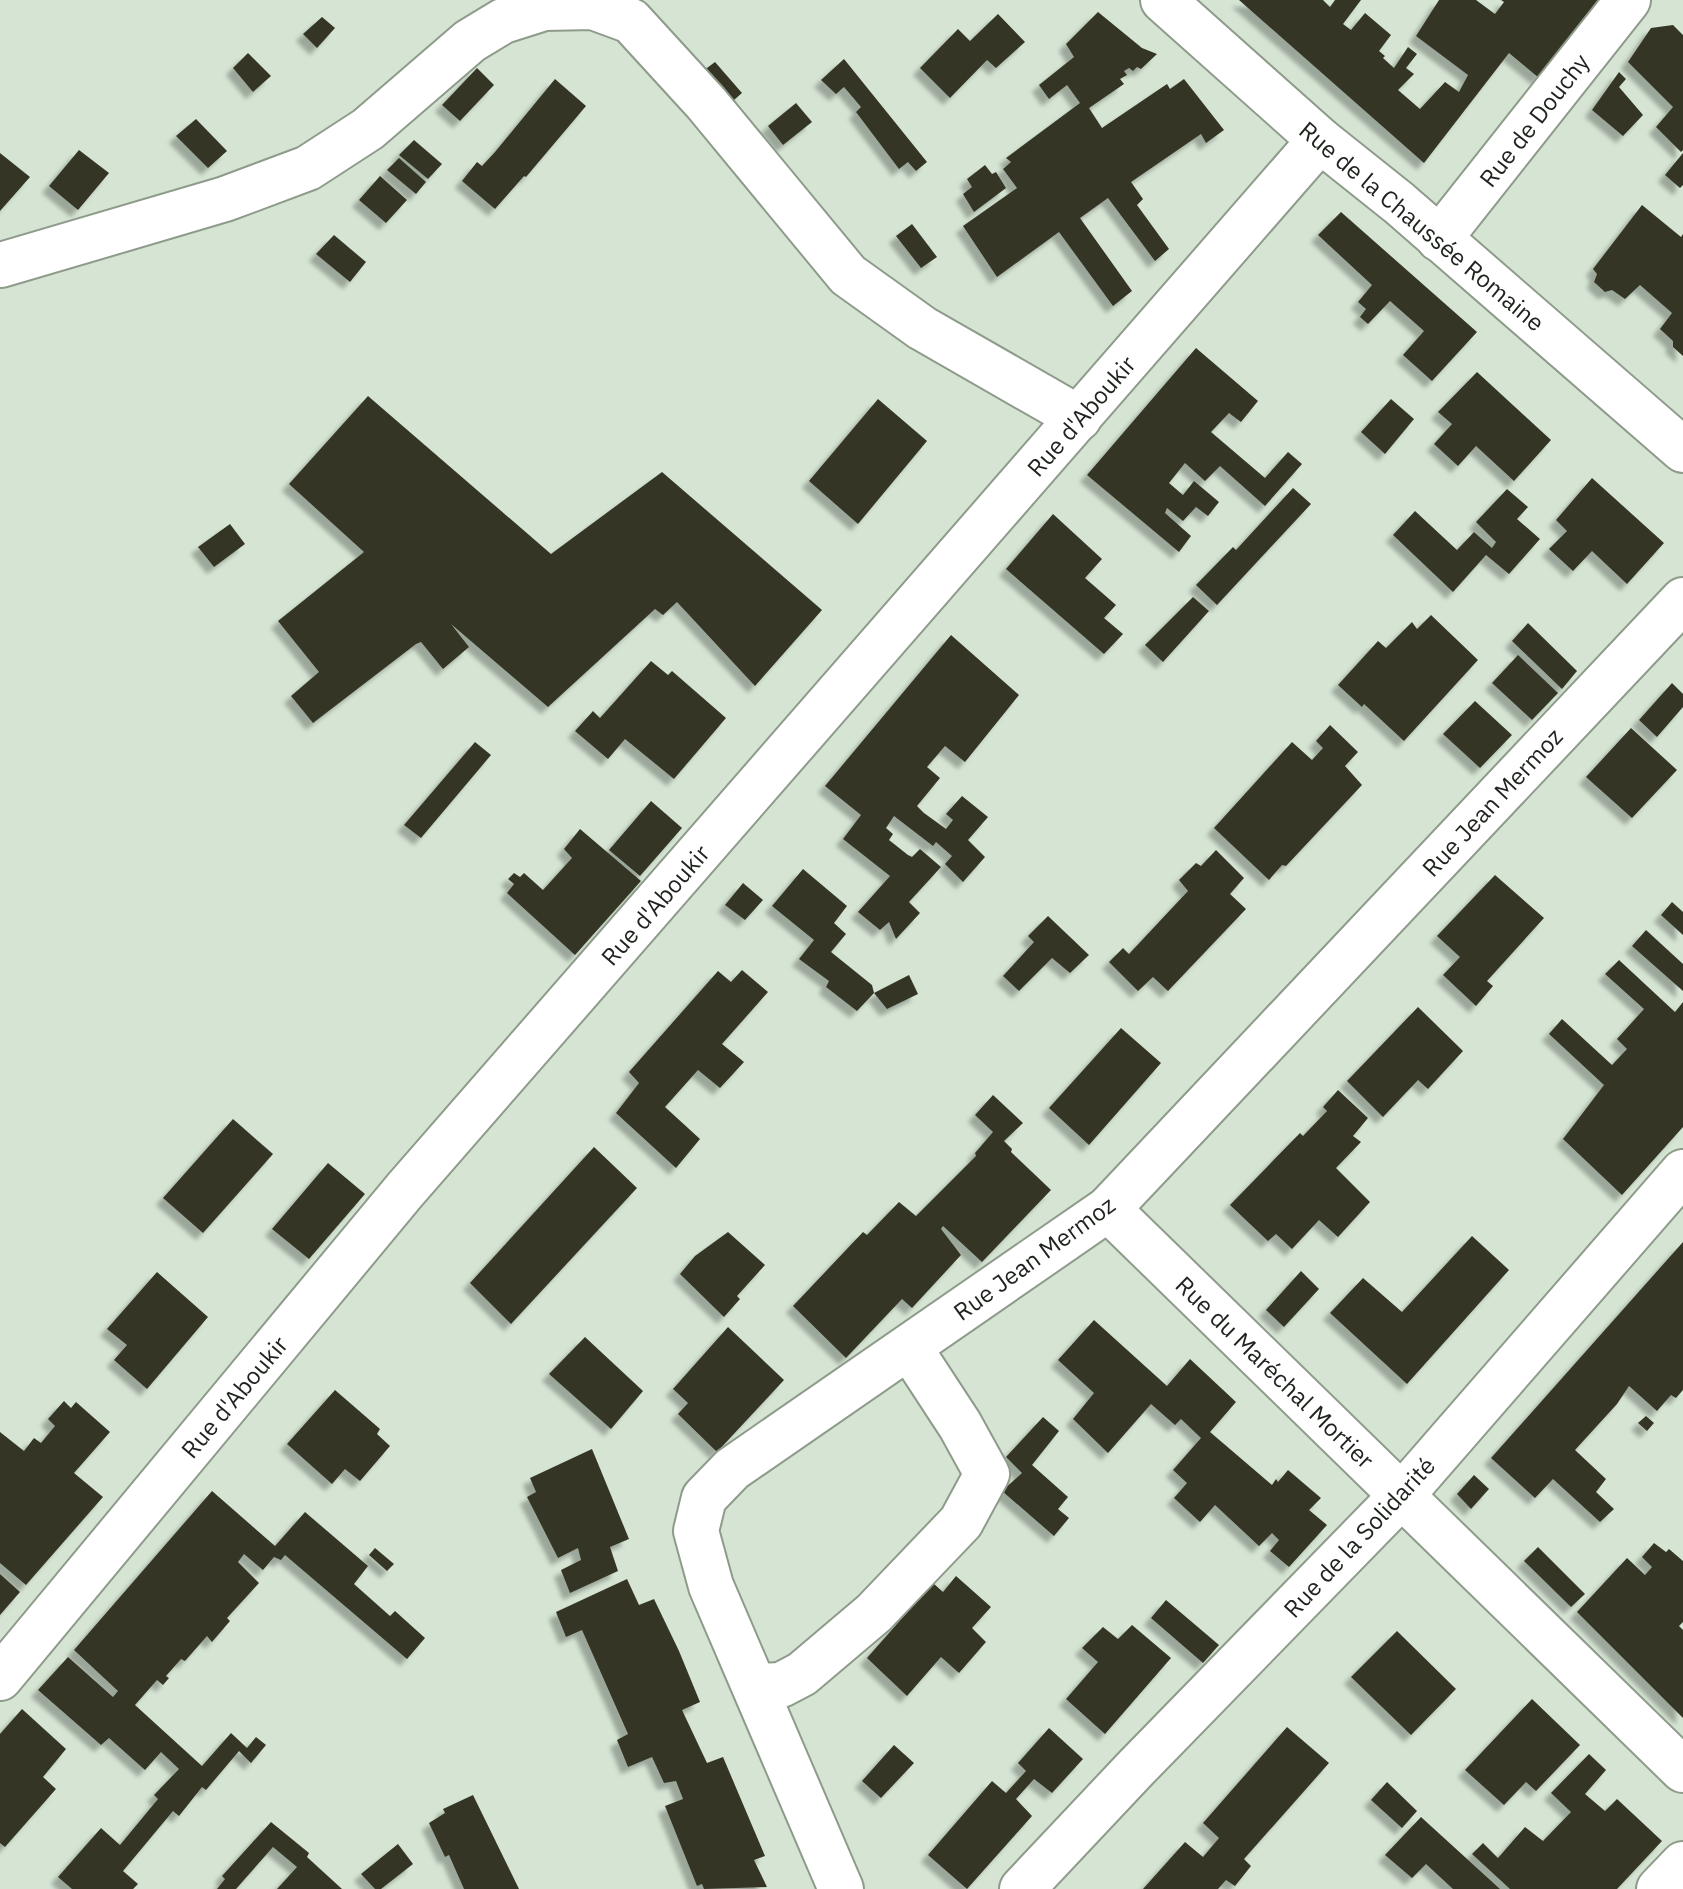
<svg xmlns="http://www.w3.org/2000/svg" width="1683" height="1889" viewBox="0 0 1683 1889" font-family="'IBM Plex Sans',sans-serif">
	<style>
		.building { fill: #343625; filter: url(#shadow) }
		.lines { fill: none; stroke-linecap: round; stroke-linejoin: round }
		.minor-casing { stroke: #8e9b8b; stroke-width: 48 }
		.minor { stroke: #fff; stroke-width: 44 }
		.labels { text-anchor: middle; dominant-baseline: central; stroke-width: 8; stroke-linejoin: round; paint-order: stroke }
		.street-label { font-size: 24px; fill: #1e231d; stroke: #fff }
	</style>
	<defs>
		<filter id="shadow"><feDropShadow dx="-7" dy="7" stdDeviation="2" flood-color="#0004"/></filter>
	</defs>
	<rect width="100%" height="100%" fill="#d5e4d3"/>
	<g class="building">
		<polygon points="1239,0 1323,0 1330,7 1335,0 1361,0 1343,24 1351,30 1365,13 1391,35 1379,51 1385,56 1383,58 1394,68 1408,47 1417,54 1406,68 1414,74 1398,90 1420,109 1445,82 1459,92 1468,75 1416,36 1439,0 1476,0 1495,14 1504,2 1501,0 1598,0 1539,78 1509,53 1424,163"/>
		<polygon points="1098,12 1142,48 1157,54 1141,69 1137,67 1133,71 1129,68 1124,71 1127,75 1120,79 1124,84 1089,108 1102,128 1167,84 1170,89 1184,79 1224,130 1206,143 1201,134 1131,182 1143,199 1137,205 1169,249 1155,261 1108,198 1080,218 1132,291 1113,306 1059,232 997,277 963,226 1017,188 1003,169 1011,162 1006,158 1080,103 1067,85 1049,99 1039,85 1074,57 1066,44"/>
		<polygon points="998,14 1025,42 996,68 987,60 950,98 920,68 958,29 970,41"/>
		<polygon points="322,17 335,28 317,48 303,34"/>
		<polygon points="1673,25 1683,35 1683,150 1681,152 1656,127 1673,107 1628,62 1651,28"/>
		<polygon points="248,53 271,76 253,92 233,68"/>
		<polygon points="844,59 927,162 916,171 908,162 899,169 856,112 861,107 844,87 836,94 821,80"/>
		<polygon points="715,62 742,93 726,107 699,74"/>
		<polygon points="477,68 494,85 460,121 442,105"/>
		<polygon points="1619,72 1626,79 1619,87 1643,115 1623,136 1592,110"/>
		<polygon points="555,79 586,106 526,177 524,176 495,209 462,181 477,162 482,166 495,152"/>
		<polygon points="796,103 812,122 783,145 768,126"/>
		<polygon points="196,119 227,151 208,168 176,136"/>
		<polygon points="414,140 442,164 428,179 399,155"/>
		<polygon points="79,150 109,173 78,210 49,186"/>
		<polygon points="0,153 30,177 0,211"/>
		<polygon points="1683,153 1683,185 1680,188 1665,175"/>
		<polygon points="399,158 426,182 416,194 387,170"/>
		<polygon points="985,165 992,174 996,172 1006,188 974,212 963,194 972,187 967,179"/>
		<polygon points="380,176 407,200 386,223 359,200"/>
		<polygon points="1642,205 1681,237 1683,234 1683,356 1673,347 1673,341 1660,329 1672,313 1640,285 1625,299 1612,290 1605,292 1594,282 1597,274 1593,269"/>
		<polygon points="1341,212 1477,332 1432,381 1403,355 1424,331 1390,301 1368,324 1360,317 1366,309 1358,302 1372,285 1318,235"/>
		<polygon points="912,224 937,257 921,268 896,236"/>
		<polygon points="334,235 366,262 350,282 316,254"/>
		<polygon points="1196,348 1258,401 1241,422 1229,413 1211,432 1265,478 1288,452 1302,464 1265,506 1220,466 1205,481 1185,463 1169,483 1183,495 1194,481 1219,502 1208,516 1196,507 1183,521 1167,508 1165,513 1191,536 1179,552 1087,475"/>
		<polygon points="1477,372 1551,440 1514,481 1476,446 1458,466 1434,444 1452,424 1438,412"/>
		<polygon points="368,396 551,554 662,472 822,610 755,686 677,602 663,615 655,609 548,707 451,624 469,647 443,669 421,642 416,644 313,723 291,696 319,672 278,621 364,552 289,484"/>
		<polygon points="878,399 927,441 858,524 809,481"/>
		<polygon points="1391,399 1414,419 1385,454 1361,432"/>
		<polygon points="1592,478 1664,543 1627,584 1592,551 1573,571 1549,549 1567,531 1556,520"/>
		<polygon points="1293,488 1311,504 1217,605 1196,585 1233,547 1236,550"/>
		<polygon points="1507,489 1528,507 1517,519 1540,539 1509,574 1486,555 1453,592 1393,535 1415,511 1457,550 1474,532 1492,548 1496,542 1476,522"/>
		<polygon points="1053,514 1102,559 1085,578 1116,605 1104,618 1123,634 1104,654 1006,569"/>
		<polygon points="230,524 245,544 214,567 198,547"/>
		<polygon points="1193,597 1209,611 1163,662 1145,645"/>
		<polygon points="1431,615 1478,660 1404,741 1364,704 1362,707 1338,685 1378,641 1386,648 1412,622 1417,629"/>
		<polygon points="1528,623 1577,671 1562,689 1512,641"/>
		<polygon points="951,635 1019,695 965,762 945,746 927,767 940,778 917,806 924,813 946,829 953,820 946,814 962,796 988,817 968,840 985,857 963,882 945,864 952,856 936,842 933,846 894,816 886,828 893,834 889,840 908,855 912,857 920,849 941,867 909,902 920,913 896,939 889,922 880,930 858,912 890,876 843,839 861,815 825,786"/>
		<polygon points="1518,655 1558,693 1532,720 1492,683"/>
		<polygon points="651,661 668,675 672,671 726,718 674,779 625,739 608,759 575,731 593,711 600,718"/>
		<polygon points="1672,683 1683,694 1683,707 1657,737 1639,720"/>
		<polygon points="1475,701 1512,735 1480,768 1443,734"/>
		<polygon points="1330,725 1358,752 1345,766 1362,785 1286,866 1282,865 1269,880 1214,828 1292,742 1312,760 1323,748 1316,741"/>
		<polygon points="1631,728 1677,770 1632,818 1586,777"/>
		<polygon points="475,742 491,755 421,838 404,825"/>
		<polygon points="651,801 682,828 640,876 609,850"/>
		<polygon points="580,829 641,881 575,955 507,893 514,884 508,879 514,873 520,877 524,873 543,890 572,858 564,849"/>
		<polygon points="1216,850 1244,878 1230,894 1246,909 1168,991 1153,977 1138,991 1109,962 1123,948 1129,954 1188,891 1179,880 1196,863 1201,866"/>
		<polygon points="803,869 847,906 834,923 846,934 831,952 872,985 874,993 909,975 918,994 887,1009 874,993 857,1011 826,987 829,981 799,959 814,940 772,906"/>
		<polygon points="1495,875 1544,918 1487,981 1493,986 1476,1006 1443,975 1460,957 1437,936"/>
		<polygon points="743,883 763,900 745,920 725,905"/>
		<polygon points="1672,902 1683,912 1683,935 1661,915"/>
		<polygon points="1048,916 1089,955 1070,973 1052,958 1019,991 1003,976 1034,942 1028,936"/>
		<polygon points="1646,930 1683,964 1683,991 1632,946"/>
		<polygon points="1619,960 1675,1012 1683,1002 1683,1127 1622,1195 1563,1139 1604,1085 1549,1034 1562,1019 1612,1065 1627,1049 1617,1039 1644,1009 1605,974"/>
		<polygon points="742,970 768,992 722,1044 744,1062 720,1088 698,1070 665,1107 700,1139 676,1168 616,1113 639,1083 629,1072 718,971 731,982"/>
		<polygon points="1418,1007 1463,1051 1428,1089 1418,1080 1383,1117 1347,1081"/>
		<polygon points="1121,1028 1161,1063 1089,1145 1049,1108"/>
		<polygon points="1338,1090 1368,1118 1353,1136 1361,1142 1336,1168 1370,1202 1338,1237 1319,1220 1292,1249 1276,1234 1268,1241 1230,1205 1300,1133 1303,1136 1327,1111 1323,1107"/>
		<polygon points="993,1095 1023,1123 1004,1141 1012,1149 1011,1152 1051,1190 982,1262 943,1226 941,1229 961,1255 912,1308 902,1299 846,1358 793,1306 863,1232 867,1235 899,1202 916,1216 976,1156 975,1153 993,1132 975,1115"/>
		<polygon points="233,1119 273,1154 203,1233 163,1198"/>
		<polygon points="594,1147 637,1188 511,1324 470,1283"/>
		<polygon points="328,1163 365,1194 309,1259 272,1229"/>
		<polygon points="728,1232 765,1265 737,1296 740,1299 724,1317 680,1274 695,1256"/>
		<polygon points="1472,1236 1509,1270 1407,1384 1330,1313 1363,1278 1402,1312"/>
		<polygon points="1683,1242 1683,1390 1676,1398 1671,1395 1657,1411 1629,1386 1617,1404 1575,1450 1606,1479 1596,1492 1614,1509 1600,1522 1553,1479 1535,1498 1491,1458"/>
		<polygon points="1301,1271 1319,1289 1284,1327 1266,1310"/>
		<polygon points="157,1272 208,1317 147,1389 114,1360 127,1345 107,1329"/>
		<polygon points="1094,1320 1167,1386 1190,1359 1236,1402 1210,1432 1272,1485 1276,1479 1278,1482 1288,1470 1321,1498 1309,1510 1327,1525 1289,1567 1270,1551 1279,1540 1272,1533 1259,1546 1215,1505 1200,1522 1174,1498 1187,1483 1173,1470 1201,1438 1181,1419 1175,1425 1151,1404 1108,1453 1073,1419 1094,1393 1058,1360"/>
		<polygon points="728,1327 784,1380 717,1452 678,1414 688,1403 673,1389"/>
		<polygon points="585,1337 643,1391 611,1429 549,1374"/>
		<polygon points="335,1390 380,1429 377,1434 390,1446 360,1481 345,1469 332,1484 287,1444"/>
		<polygon points="64,1401 71,1408 76,1402 110,1432 74,1473 103,1497 26,1585 0,1563 0,1432 24,1451 34,1438 41,1443 55,1426 48,1419"/>
		<polygon points="1646,1416 1654,1423 1647,1431 1638,1423"/>
		<polygon points="1043,1417 1059,1431 1032,1465 1068,1497 1058,1509 1069,1518 1054,1536 1002,1491 1022,1473 1006,1457"/>
		<polygon points="592,1449 629,1539 610,1547 618,1571 570,1593 561,1570 581,1560 578,1548 558,1558 527,1497 536,1492 530,1478"/>
		<polygon points="1474,1475 1489,1489 1471,1509 1457,1494"/>
		<polygon points="212,1491 275,1546 305,1512 368,1566 354,1584 390,1616 395,1611 425,1638 407,1659 285,1555 281,1560 274,1557 263,1570 244,1554 238,1562 259,1583 227,1618 230,1621 212,1642 207,1636 185,1661 181,1659 166,1676 169,1678 163,1685 157,1680 135,1705 202,1766 231,1733 247,1748 256,1737 266,1745 251,1763 239,1751 206,1790 202,1787 179,1816 173,1811 123,1871 138,1884 133,1889 72,1889 58,1877 101,1828 120,1845 158,1799 154,1795 179,1769 161,1752 145,1770 109,1738 101,1745 38,1690 68,1657 113,1697 118,1691 74,1650"/>
		<polygon points="1654,1543 1666,1552 1669,1549 1683,1561 1683,1622 1679,1626 1683,1630 1683,1718 1577,1612 1627,1558 1645,1575 1652,1567 1642,1557"/>
		<polygon points="1538,1547 1585,1594 1571,1607 1524,1561"/>
		<polygon points="375,1548 394,1564 387,1571 369,1555"/>
		<polygon points="0,1574 20,1592 0,1615"/>
		<polygon points="956,1576 991,1607 972,1628 986,1642 959,1673 941,1657 907,1696 867,1658 933,1583 943,1592"/>
		<polygon points="627,1579 639,1605 654,1599 679,1651 700,1702 682,1710 707,1763 723,1757 765,1856 754,1860 767,1887 704,1889 702,1884 697,1886 665,1806 683,1799 676,1781 664,1783 652,1757 628,1767 617,1740 628,1734 582,1630 566,1637 556,1612"/>
		<polygon points="1166,1600 1219,1645 1203,1663 1151,1618"/>
		<polygon points="1132,1625 1171,1658 1105,1734 1066,1699 1098,1662 1082,1648 1103,1627 1118,1639"/>
		<polygon points="1397,1631 1456,1689 1411,1735 1351,1677"/>
		<polygon points="1532,1699 1580,1745 1536,1791 1526,1782 1504,1805 1465,1770"/>
		<polygon points="22,1709 66,1749 43,1777 56,1789 5,1847 0,1843 0,1734"/>
		<polygon points="1287,1727 1329,1763 1244,1859 1251,1866 1235,1886 1226,1880 1218,1889 1143,1889 1185,1842 1203,1857 1219,1838 1203,1823"/>
		<polygon points="1049,1728 1083,1759 1052,1793 1034,1779 1016,1799 1032,1816 967,1889 928,1855 992,1781 1006,1793 1026,1771 1018,1763"/>
		<polygon points="894,1745 914,1763 881,1798 862,1781"/>
		<polygon points="1589,1754 1606,1770 1585,1794 1605,1811 1617,1799 1662,1841 1617,1889 1510,1889 1472,1854 1483,1843 1498,1858 1525,1827 1543,1841 1571,1812 1551,1793"/>
		<polygon points="1387,1782 1417,1811 1402,1828 1371,1800"/>
		<polygon points="473,1795 519,1889 464,1889 449,1855 445,1857 429,1823 445,1813 443,1809"/>
		<polygon points="1421,1817 1500,1889 1453,1889 1426,1864 1412,1878 1385,1855"/>
		<polygon points="271,1822 309,1853 307,1857 342,1889 277,1889 297,1867 273,1847 236,1889 217,1889 225,1879 222,1876"/>
		<polygon points="398,1844 413,1864 381,1889 375,1889 361,1874"/>
	</g>
	<g class="lines">
		<defs>
			<g id="minor">
				<polyline points="1163,0 1320,140 1399,203 1683,450"/>
				<polyline points="1439,239 1628,0"/>
				<polyline points="1,265 225,199 308,168 368,129 470,41 503,21 544,8 593,7 631,21 706,103 848,275 922,328 1079,418"/>
				<polyline points="1108,1209 1683,1770"/>
				<polyline points="0,1678 405,1190 1320,140"/>
				<polyline points="755,1686 781,1685 802,1674 874,1613 961,1522 987,1474 960,1425 909,1347"/>
				<polyline points="841,1889 711,1586 696,1531 704,1498 732,1469 1108,1209 1683,600"/>
				<polyline points="1022,1889 1135,1769 1402,1495 1683,1172"/>
				<polyline points="1659,1889 1683,1864"/>
			</g>
		</defs>
		<use href="#minor" class="minor-casing"/>
		<use href="#minor" class="minor"/>
	</g>
	<g class="labels">
		<g class="street-label">
			<text transform="translate(1534 120) rotate(-52)">Rue de Douchy</text>
			<text transform="translate(1422 226) rotate(40)">Rue de la Chaussée Romaine</text>
			<text transform="translate(1081 416) rotate(-49)">Rue d'Aboukir</text>
			<text transform="translate(1492 802) rotate(-47)">Rue Jean Mermoz</text>
			<text transform="translate(655 905) rotate(-49)">Rue d'Aboukir</text>
			<text transform="translate(1034 1258) rotate(-36)">Rue Jean Mermoz</text>
			<text transform="translate(1275 1372) rotate(44)">Rue du Maréchal Mortier</text>
			<text transform="translate(234 1397) rotate(-50)">Rue d'Aboukir</text>
			<text transform="translate(1359 1537) rotate(-47)">Rue de la Solidarité</text>
		</g>
	</g>
</svg>
